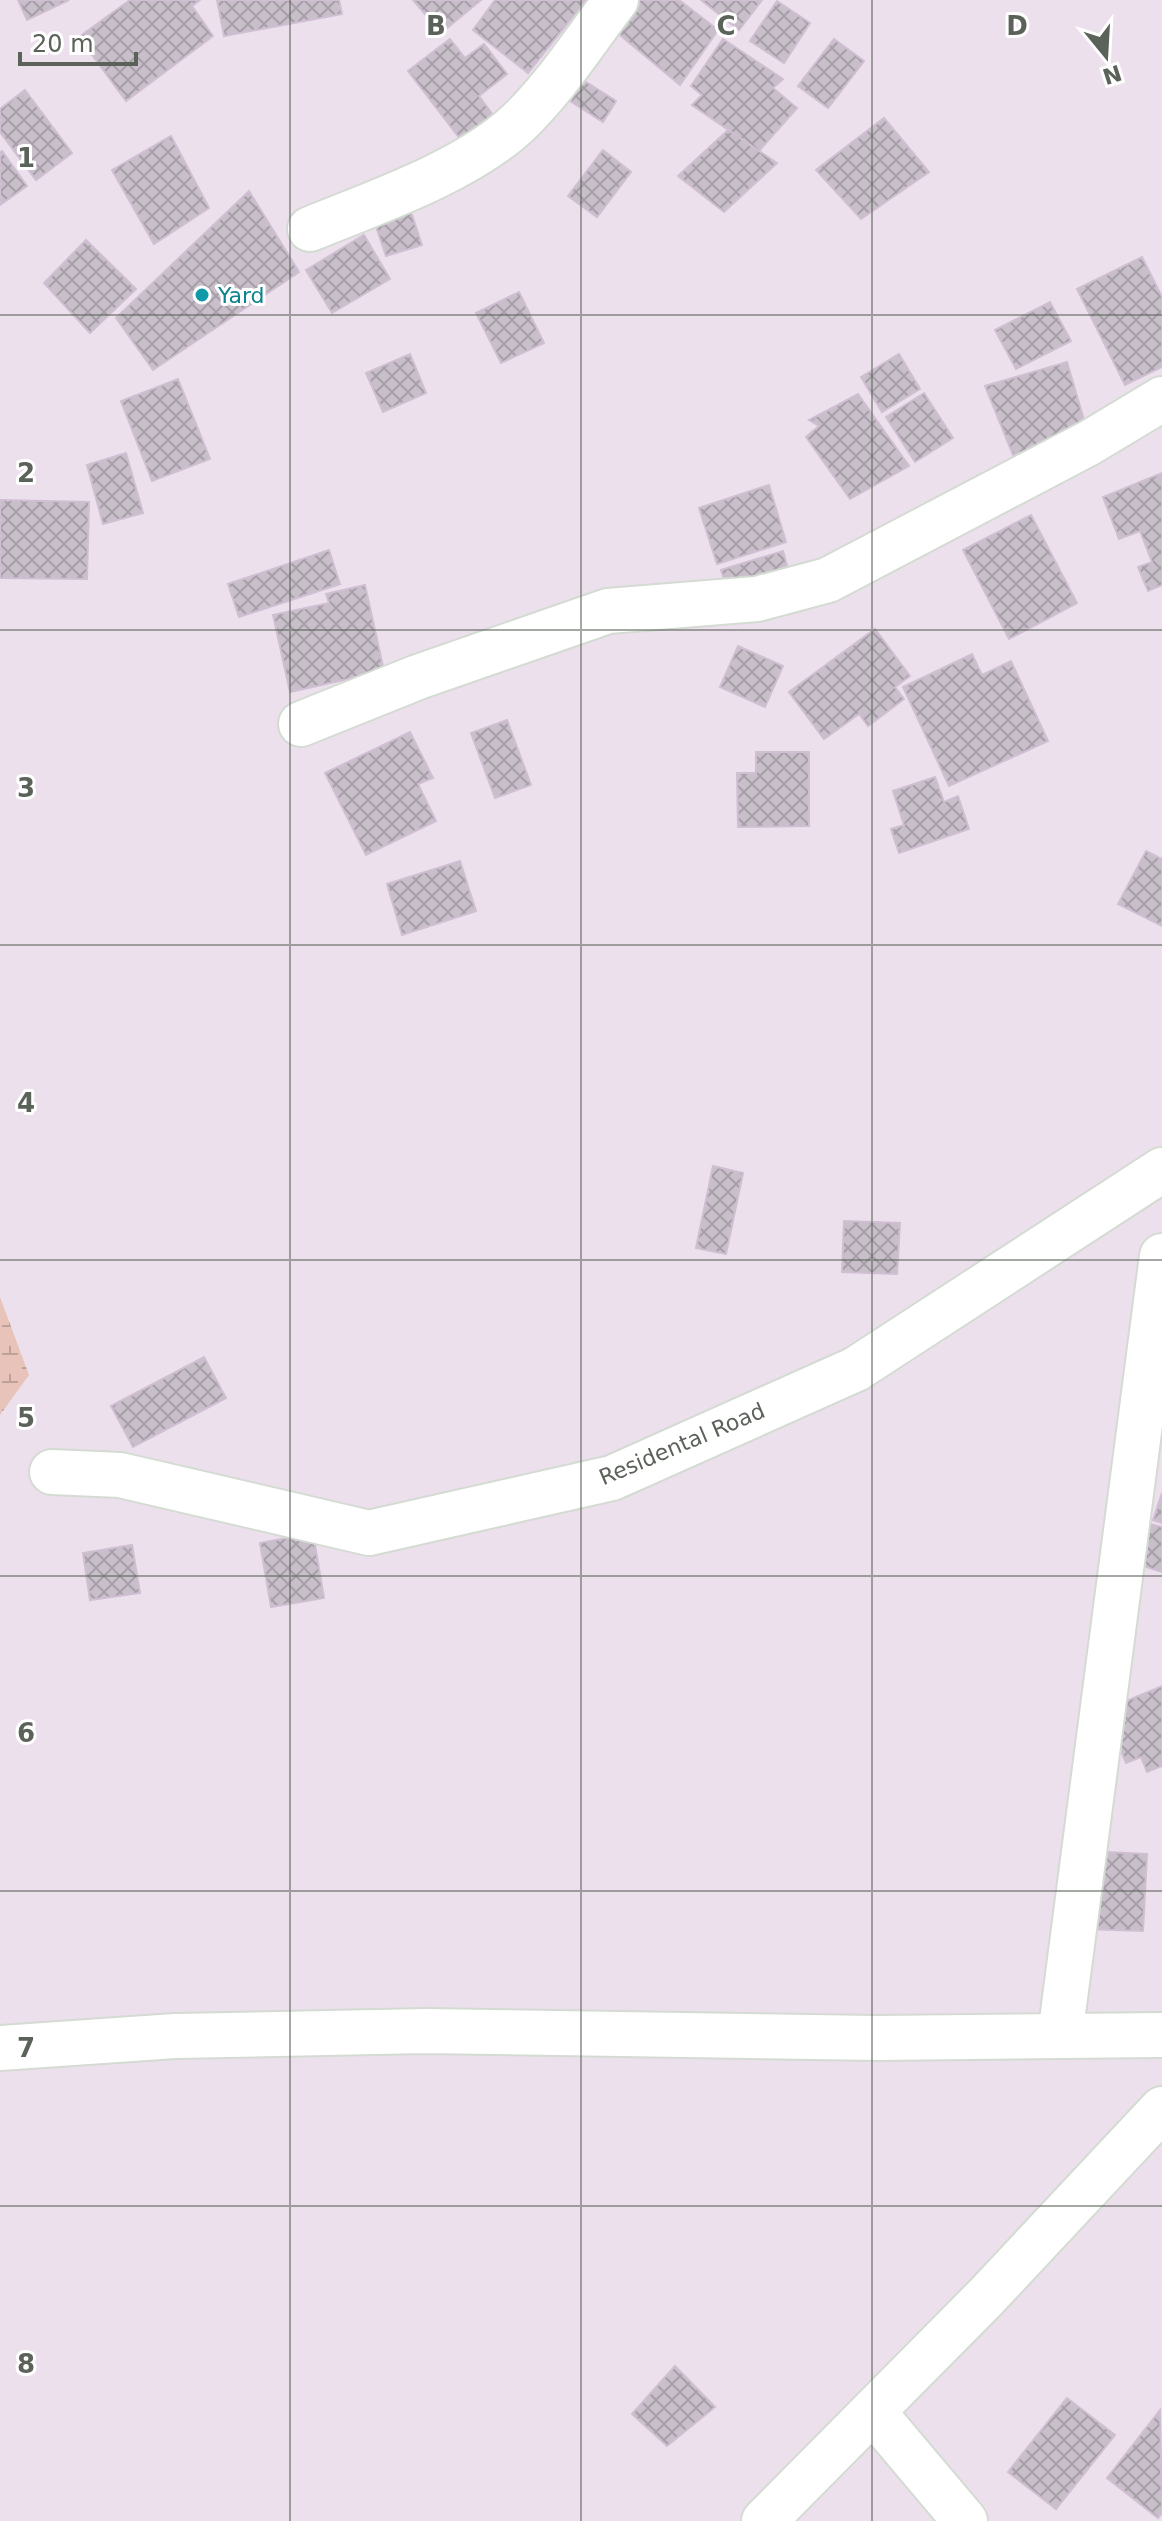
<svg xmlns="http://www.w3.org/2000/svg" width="1162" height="2521" viewBox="0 0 1162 2521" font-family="'DejaVu Sans',sans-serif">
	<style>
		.wetland { fill: url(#wetland-marsh) }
		.building { fill: url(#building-cross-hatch); stroke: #d0bed2; stroke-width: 2 }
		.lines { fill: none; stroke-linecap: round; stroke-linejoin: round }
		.minor-casing { stroke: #d4dbd3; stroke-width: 48 }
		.minor { stroke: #fff; stroke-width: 44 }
		.grid { fill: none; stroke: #5b6259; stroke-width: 2; stroke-opacity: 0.55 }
		.culture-dot { fill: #0f9aa8; stroke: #fff; stroke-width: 3 }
		.labels { text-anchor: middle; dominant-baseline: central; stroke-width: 6; stroke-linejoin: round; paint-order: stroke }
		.culture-label { font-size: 22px; fill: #0d838f; stroke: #fff; text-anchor: start }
		.street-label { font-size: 22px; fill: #5b6259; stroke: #fff }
		.grid-label { font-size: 26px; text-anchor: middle; font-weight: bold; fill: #5b6259; stroke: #fff; stroke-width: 6; stroke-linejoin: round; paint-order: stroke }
	</style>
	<defs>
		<pattern id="wetland-marsh" width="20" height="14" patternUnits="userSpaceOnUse" patternTransform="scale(2)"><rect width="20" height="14" fill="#e7c3ba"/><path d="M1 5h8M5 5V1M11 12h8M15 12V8" fill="none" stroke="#bea29a"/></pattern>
		<pattern id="building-cross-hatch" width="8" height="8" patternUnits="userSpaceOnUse" patternTransform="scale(2)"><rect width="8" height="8" fill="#c9bfcb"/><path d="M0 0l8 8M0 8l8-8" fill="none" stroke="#a69fa8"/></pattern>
	</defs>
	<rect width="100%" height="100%" fill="#ede0ed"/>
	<polygon class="wetland" points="0,1297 29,1375 0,1415"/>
	<g class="building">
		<polygon points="18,0 69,0 27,20"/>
		<polygon points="130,0 200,0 192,6 213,36 126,101 79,37"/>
		<polygon points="217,0 339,0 342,14 224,36"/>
		<polygon points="413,0 481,0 441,33"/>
		<polygon points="495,0 586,0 528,73 473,30"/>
		<polygon points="637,0 679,0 718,30 680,85 614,30"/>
		<polygon points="701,0 762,0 739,30"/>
		<polygon points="777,1 810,23 784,63 750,41"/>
		<polygon points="450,39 465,58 484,44 507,74 479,96 493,115 461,140 408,71"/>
		<polygon points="723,39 783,79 773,88 797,108 759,151 692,105 702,95 691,86"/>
		<polygon points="834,39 864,61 828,108 798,86"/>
		<polygon points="583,80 616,101 603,122 570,101"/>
		<polygon points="25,90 72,153 36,180 0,132 0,109"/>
		<polygon points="884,118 929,172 861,219 816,170"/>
		<polygon points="728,130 777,163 724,212 678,176"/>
		<polygon points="171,136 209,208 154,244 112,170"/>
		<polygon points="603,150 631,172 597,217 568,196"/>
		<polygon points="2,151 27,186 0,205 0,153"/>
		<polygon points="249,191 299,272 153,370 116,318"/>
		<polygon points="406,197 422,245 386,256 370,209"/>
		<polygon points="364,235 390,279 332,313 306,270"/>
		<polygon points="86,240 136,289 90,333 44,283"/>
		<polygon points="1142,257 1162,297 1162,367 1125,385 1077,289"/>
		<polygon points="519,292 544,343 501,363 476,313"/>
		<polygon points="1050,302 1071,341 1016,369 995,330"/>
		<polygon points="410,354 426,393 383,412 366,373"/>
		<polygon points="899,354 920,389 882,412 861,377"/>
		<polygon points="1067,362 1087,430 1013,455 985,386"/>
		<polygon points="178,379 210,459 152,481 121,401"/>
		<polygon points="924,393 953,438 915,462 886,417"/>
		<polygon points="858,394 909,466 850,499 806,437 819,426 809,420"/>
		<polygon points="126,453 143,513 103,524 87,465"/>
		<polygon points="1162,473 1162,585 1148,591 1138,567 1152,562 1140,531 1119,539 1103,497"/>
		<polygon points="769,485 786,542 717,564 699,508"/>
		<polygon points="0,500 89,502 87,579 0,578"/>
		<polygon points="1031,515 1077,603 1009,639 963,550"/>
		<polygon points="329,550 340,584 239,617 228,584"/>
		<polygon points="783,551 792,584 731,602 721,570"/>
		<polygon points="365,585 384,671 290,692 273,615 329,603 326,594"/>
		<polygon points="875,629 910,676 895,687 904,699 868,726 859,714 824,739 789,692"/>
		<polygon points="738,646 783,666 765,707 720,687"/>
		<polygon points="972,654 982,675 1011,661 1048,741 949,786 903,687"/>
		<polygon points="507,720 531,785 495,798 471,733"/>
		<polygon points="410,732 433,778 418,784 436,821 366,855 325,773"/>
		<polygon points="756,752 809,752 809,826 738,827 737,773 756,773"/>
		<polygon points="935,777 944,802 958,796 969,829 899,853 891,829 904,825 893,791"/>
		<polygon points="1146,851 1162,859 1162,926 1118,904"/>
		<polygon points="460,861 476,911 402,935 387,884"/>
		<polygon points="713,1166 743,1173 726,1254 696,1248"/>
		<polygon points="844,1221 900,1223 897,1274 842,1272"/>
		<polygon points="204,1357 226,1398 133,1447 111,1406"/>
		<polygon points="1162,1493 1162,1523 1153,1520"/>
		<polygon points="1150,1524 1162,1527 1162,1572 1137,1564"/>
		<polygon points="313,1533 324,1598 271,1607 260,1543"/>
		<polygon points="132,1545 140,1593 90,1600 83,1553"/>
		<polygon points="1162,1686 1162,1766 1147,1772 1141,1757 1126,1763 1111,1727 1126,1721 1119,1704"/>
		<polygon points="1106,1852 1147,1854 1143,1931 1084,1929 1087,1865 1106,1865"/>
		<polygon points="675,2366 715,2407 667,2446 632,2414"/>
		<polygon points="1067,2398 1115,2435 1056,2509 1008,2472"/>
		<polygon points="1160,2410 1162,2513 1158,2518 1107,2478"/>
	</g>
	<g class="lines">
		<defs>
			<g id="minor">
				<path d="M310 229C376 202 465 172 517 124 555 88 584 42 616 0"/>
				<polyline points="301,724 418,677 608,611 757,599 828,580 1089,443 1162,399"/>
				<polyline points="52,1472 120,1475 369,1533 612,1478 856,1369 1162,1170"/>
				<polyline points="1060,2036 1162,1256"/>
				<polyline points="0,2048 175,2036 425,2031 876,2038 1162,2035"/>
				<polyline points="874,2413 965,2521"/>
				<polyline points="764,2521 986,2297 1162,2109"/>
			</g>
		</defs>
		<use href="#minor" class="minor-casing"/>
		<use href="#minor" class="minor"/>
	</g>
	<path class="grid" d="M290 0V2521M581 0V2521M872 0V2521M0 315H1162M0 630H1162M0 945H1162M0 1260H1162M0 1576H1162M0 1891H1162M0 2206H1162"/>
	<circle class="culture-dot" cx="202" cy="295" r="8"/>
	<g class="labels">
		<g class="culture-label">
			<text x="218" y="295">Yard</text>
		</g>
		<g class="street-label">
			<text transform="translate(682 1444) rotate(-23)">Residental Road</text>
		</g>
	</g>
	<g class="grid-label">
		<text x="436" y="35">B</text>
		<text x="726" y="35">C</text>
		<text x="1017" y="35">D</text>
		<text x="26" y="167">1</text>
		<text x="26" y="482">2</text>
		<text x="26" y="797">3</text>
		<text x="26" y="1112">4</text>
		<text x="26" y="1427">5</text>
		<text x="26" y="1742">6</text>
		<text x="26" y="2057">7</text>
		<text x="26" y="2373">8</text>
	</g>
	<g transform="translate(1106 56) rotate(162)" stroke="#ffffff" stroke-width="6" paint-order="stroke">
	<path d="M0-6L14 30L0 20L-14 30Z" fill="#5b6259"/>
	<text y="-12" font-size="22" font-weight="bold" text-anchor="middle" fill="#5b6259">N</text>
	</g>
	<path d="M20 52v12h116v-12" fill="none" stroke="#5b6259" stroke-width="4"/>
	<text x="32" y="52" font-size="24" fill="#5b6259" stroke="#ffffff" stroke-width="6" paint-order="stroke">20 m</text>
</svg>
